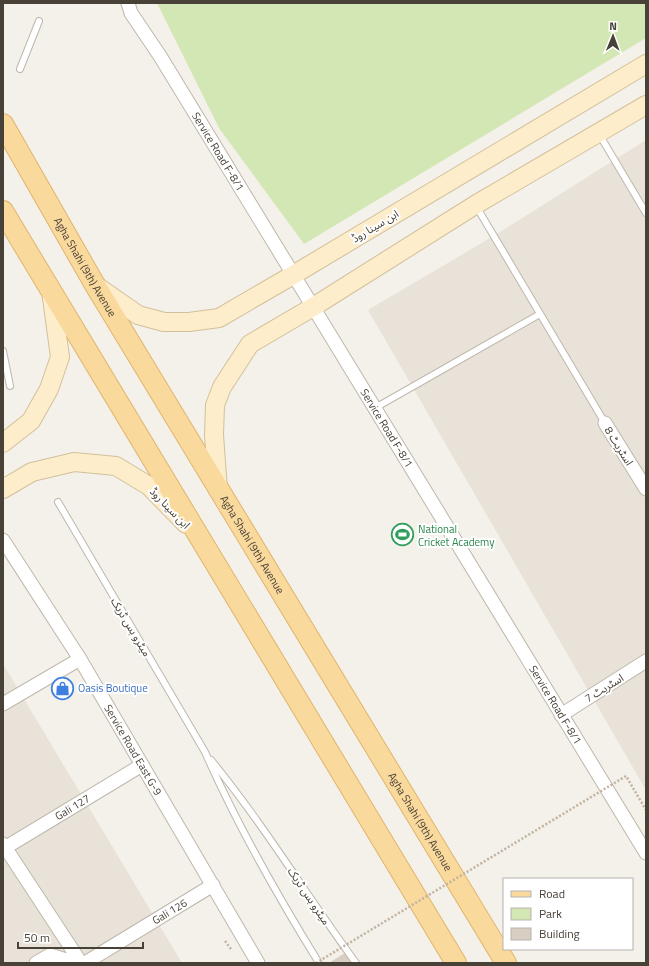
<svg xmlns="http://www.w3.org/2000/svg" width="649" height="966" viewBox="0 0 649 966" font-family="'Titillium Web','Noto Sans Arabic',sans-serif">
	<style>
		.residential { fill: #e8e2d8 }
		.green { fill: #d3e7b4 }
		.building { fill: #d8cec2 }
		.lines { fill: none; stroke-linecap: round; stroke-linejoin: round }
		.service-casing { stroke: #bfb7ac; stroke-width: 8 }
		.minor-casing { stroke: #bfb7ac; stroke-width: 15 }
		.secondary-casing { stroke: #d2c09b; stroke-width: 20 }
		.primary-casing { stroke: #e0b56c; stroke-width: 22 }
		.path { stroke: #c1b29e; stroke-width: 2.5; stroke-dasharray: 2 2; stroke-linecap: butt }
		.service { stroke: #fff; stroke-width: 6 }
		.minor { stroke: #fff; stroke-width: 13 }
		.secondary { stroke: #fdedcb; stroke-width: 18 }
		.primary { stroke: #fad99d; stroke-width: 20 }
		.path-bridge { stroke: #c1b29e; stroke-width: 2.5; stroke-dasharray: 2 2; stroke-linecap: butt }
		.labels { text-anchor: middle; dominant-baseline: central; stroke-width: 4; stroke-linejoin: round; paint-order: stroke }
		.street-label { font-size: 11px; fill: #484138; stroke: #fff }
		.leisure-label { font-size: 11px; fill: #27864d; stroke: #fff; text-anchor: start }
		.shop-label { font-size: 11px; fill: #366cbe; stroke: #fff; text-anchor: start }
	</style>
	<rect width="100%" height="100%" fill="#f4f0ea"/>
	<g class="residential">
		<polygon points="646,140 646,790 368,310 497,234"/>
		<polygon points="3,664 182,963 3,963"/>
	</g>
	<polygon class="green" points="157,3 646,3 646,38 304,244 219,128"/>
	<polygon class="building" points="345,953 351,963 329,963"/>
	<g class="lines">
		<defs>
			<g id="service">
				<polyline points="20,69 39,21"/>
				<polyline points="599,134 646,213"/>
				<polyline points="476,206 605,423"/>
				<polyline points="3,351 10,386"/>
				<polyline points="375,408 540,314"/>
				<path d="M58 502 205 752C237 825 277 895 319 963"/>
				<path d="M211 760C264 825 307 896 356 963"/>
			</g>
			<g id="minor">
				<path id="s1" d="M128 3 131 13 160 56 646 853"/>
				<polyline points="605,423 646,489"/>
				<path id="s2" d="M3 540 80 659 258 963"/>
				<polyline points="3,704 80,659"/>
				<polyline points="561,715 646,661"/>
				<polyline points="3,844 81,963"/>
				<path id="s3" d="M3 849 142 765"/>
				<polyline points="36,963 50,955 76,963"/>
				<path id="s4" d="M85 963 213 885"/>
			</g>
			<g id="secondary">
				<polyline points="95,285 138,315 164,322 189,322 219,318 293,275 646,64"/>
				<polyline points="3,443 31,421 49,389 60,357 51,291"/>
				<polyline points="3,489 32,472 74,462 116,466 149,486 186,524"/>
				<polyline points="218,490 214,435 215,405 222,387 250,344 313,307 475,205 646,105"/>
			</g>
			<g id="primary">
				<path id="s5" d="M3 124 95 285 506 963"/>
				<polyline points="3,211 456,963"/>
			</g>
		</defs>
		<use href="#service" class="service-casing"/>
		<use href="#minor" class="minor-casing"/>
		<use href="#secondary" class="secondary-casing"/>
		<use href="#primary" class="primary-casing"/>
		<polyline class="path" points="225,941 231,949"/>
		<use href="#service" class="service"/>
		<use href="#minor" class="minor"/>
		<use href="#secondary" class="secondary"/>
		<use href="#primary" class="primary"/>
		<polyline class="path-bridge" points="316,963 626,776 646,810"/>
	</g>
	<defs>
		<symbol id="stadium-ring" viewBox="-11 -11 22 22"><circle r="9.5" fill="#fff" stroke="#2e9e5b" stroke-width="1.5"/><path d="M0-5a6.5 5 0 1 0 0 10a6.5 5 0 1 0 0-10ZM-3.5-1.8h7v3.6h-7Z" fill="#2e9e5b"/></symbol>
		<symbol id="shop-ring" viewBox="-11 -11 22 22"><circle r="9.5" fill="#fff" stroke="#3f7fe0" stroke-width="1.5"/><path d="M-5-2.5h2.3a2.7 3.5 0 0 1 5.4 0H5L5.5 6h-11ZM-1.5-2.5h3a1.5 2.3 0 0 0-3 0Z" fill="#3f7fe0"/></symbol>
	</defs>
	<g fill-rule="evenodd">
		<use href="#stadium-ring" x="390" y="522" width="25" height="25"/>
		<use href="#shop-ring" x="50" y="676" width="25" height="25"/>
	</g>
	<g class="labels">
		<g class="street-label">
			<text stroke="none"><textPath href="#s1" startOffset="174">Service Road F-8/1</textPath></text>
			<text transform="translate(375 226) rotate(-31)">ابن سینا روڈ</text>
			<text stroke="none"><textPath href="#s5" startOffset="165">Agha Shahi (9th) Avenue</textPath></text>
			<text stroke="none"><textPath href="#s1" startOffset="498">Service Road F-8/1</textPath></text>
			<text transform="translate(619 446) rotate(58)">اسٹریٹ 8</text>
			<text transform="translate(170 508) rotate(46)">ابن سینا روڈ</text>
			<text stroke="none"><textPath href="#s5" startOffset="489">Agha Shahi (9th) Avenue</textPath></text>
			<text transform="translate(131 627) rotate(59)">میٹرو بس ٹریک</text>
			<text transform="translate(604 688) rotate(-32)">اسٹریٹ 7</text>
			<text stroke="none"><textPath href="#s1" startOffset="822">Service Road F-8/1</textPath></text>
			<text stroke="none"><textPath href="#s2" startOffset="247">Service Road East G-9</textPath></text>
			<text stroke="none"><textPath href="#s3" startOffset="81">Gali 127</textPath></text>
			<text stroke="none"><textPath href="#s5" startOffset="813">Agha Shahi (9th) Avenue</textPath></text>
			<text transform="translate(309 896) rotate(56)">میٹرو بس ٹریک</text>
			<text stroke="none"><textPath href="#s4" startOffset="99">Gali 126</textPath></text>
		</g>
		<g class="leisure-label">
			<text x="418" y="529">National<tspan x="418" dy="13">Cricket Academy</tspan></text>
		</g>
		<g class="shop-label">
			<text x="78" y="688">Oasis Boutique</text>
		</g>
	</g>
	<rect width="649" height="966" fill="none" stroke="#484138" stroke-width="8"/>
	<rect x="503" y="878" width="130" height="72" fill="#ffffff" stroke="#b6b3af"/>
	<rect x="511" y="891" width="20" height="6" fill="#fad99d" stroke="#b6b3af"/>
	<text x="539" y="898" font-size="12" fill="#484138">Road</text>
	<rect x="511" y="908" width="20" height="12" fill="#d3e7b4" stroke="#b6b3af"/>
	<text x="539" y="918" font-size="12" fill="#484138">Park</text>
	<rect x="511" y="928" width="20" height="12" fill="#d8cec2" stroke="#b6b3af"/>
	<text x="539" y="938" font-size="12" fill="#484138">Building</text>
	<g transform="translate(613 36) rotate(1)" stroke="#ffffff" stroke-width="3" paint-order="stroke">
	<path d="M0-3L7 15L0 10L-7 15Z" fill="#484138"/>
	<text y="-6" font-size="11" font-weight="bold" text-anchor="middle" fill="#484138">N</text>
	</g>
	<path d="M18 942v6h125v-6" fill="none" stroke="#484138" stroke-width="2"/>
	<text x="24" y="942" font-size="12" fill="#484138" stroke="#ffffff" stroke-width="3" paint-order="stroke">50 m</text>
</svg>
